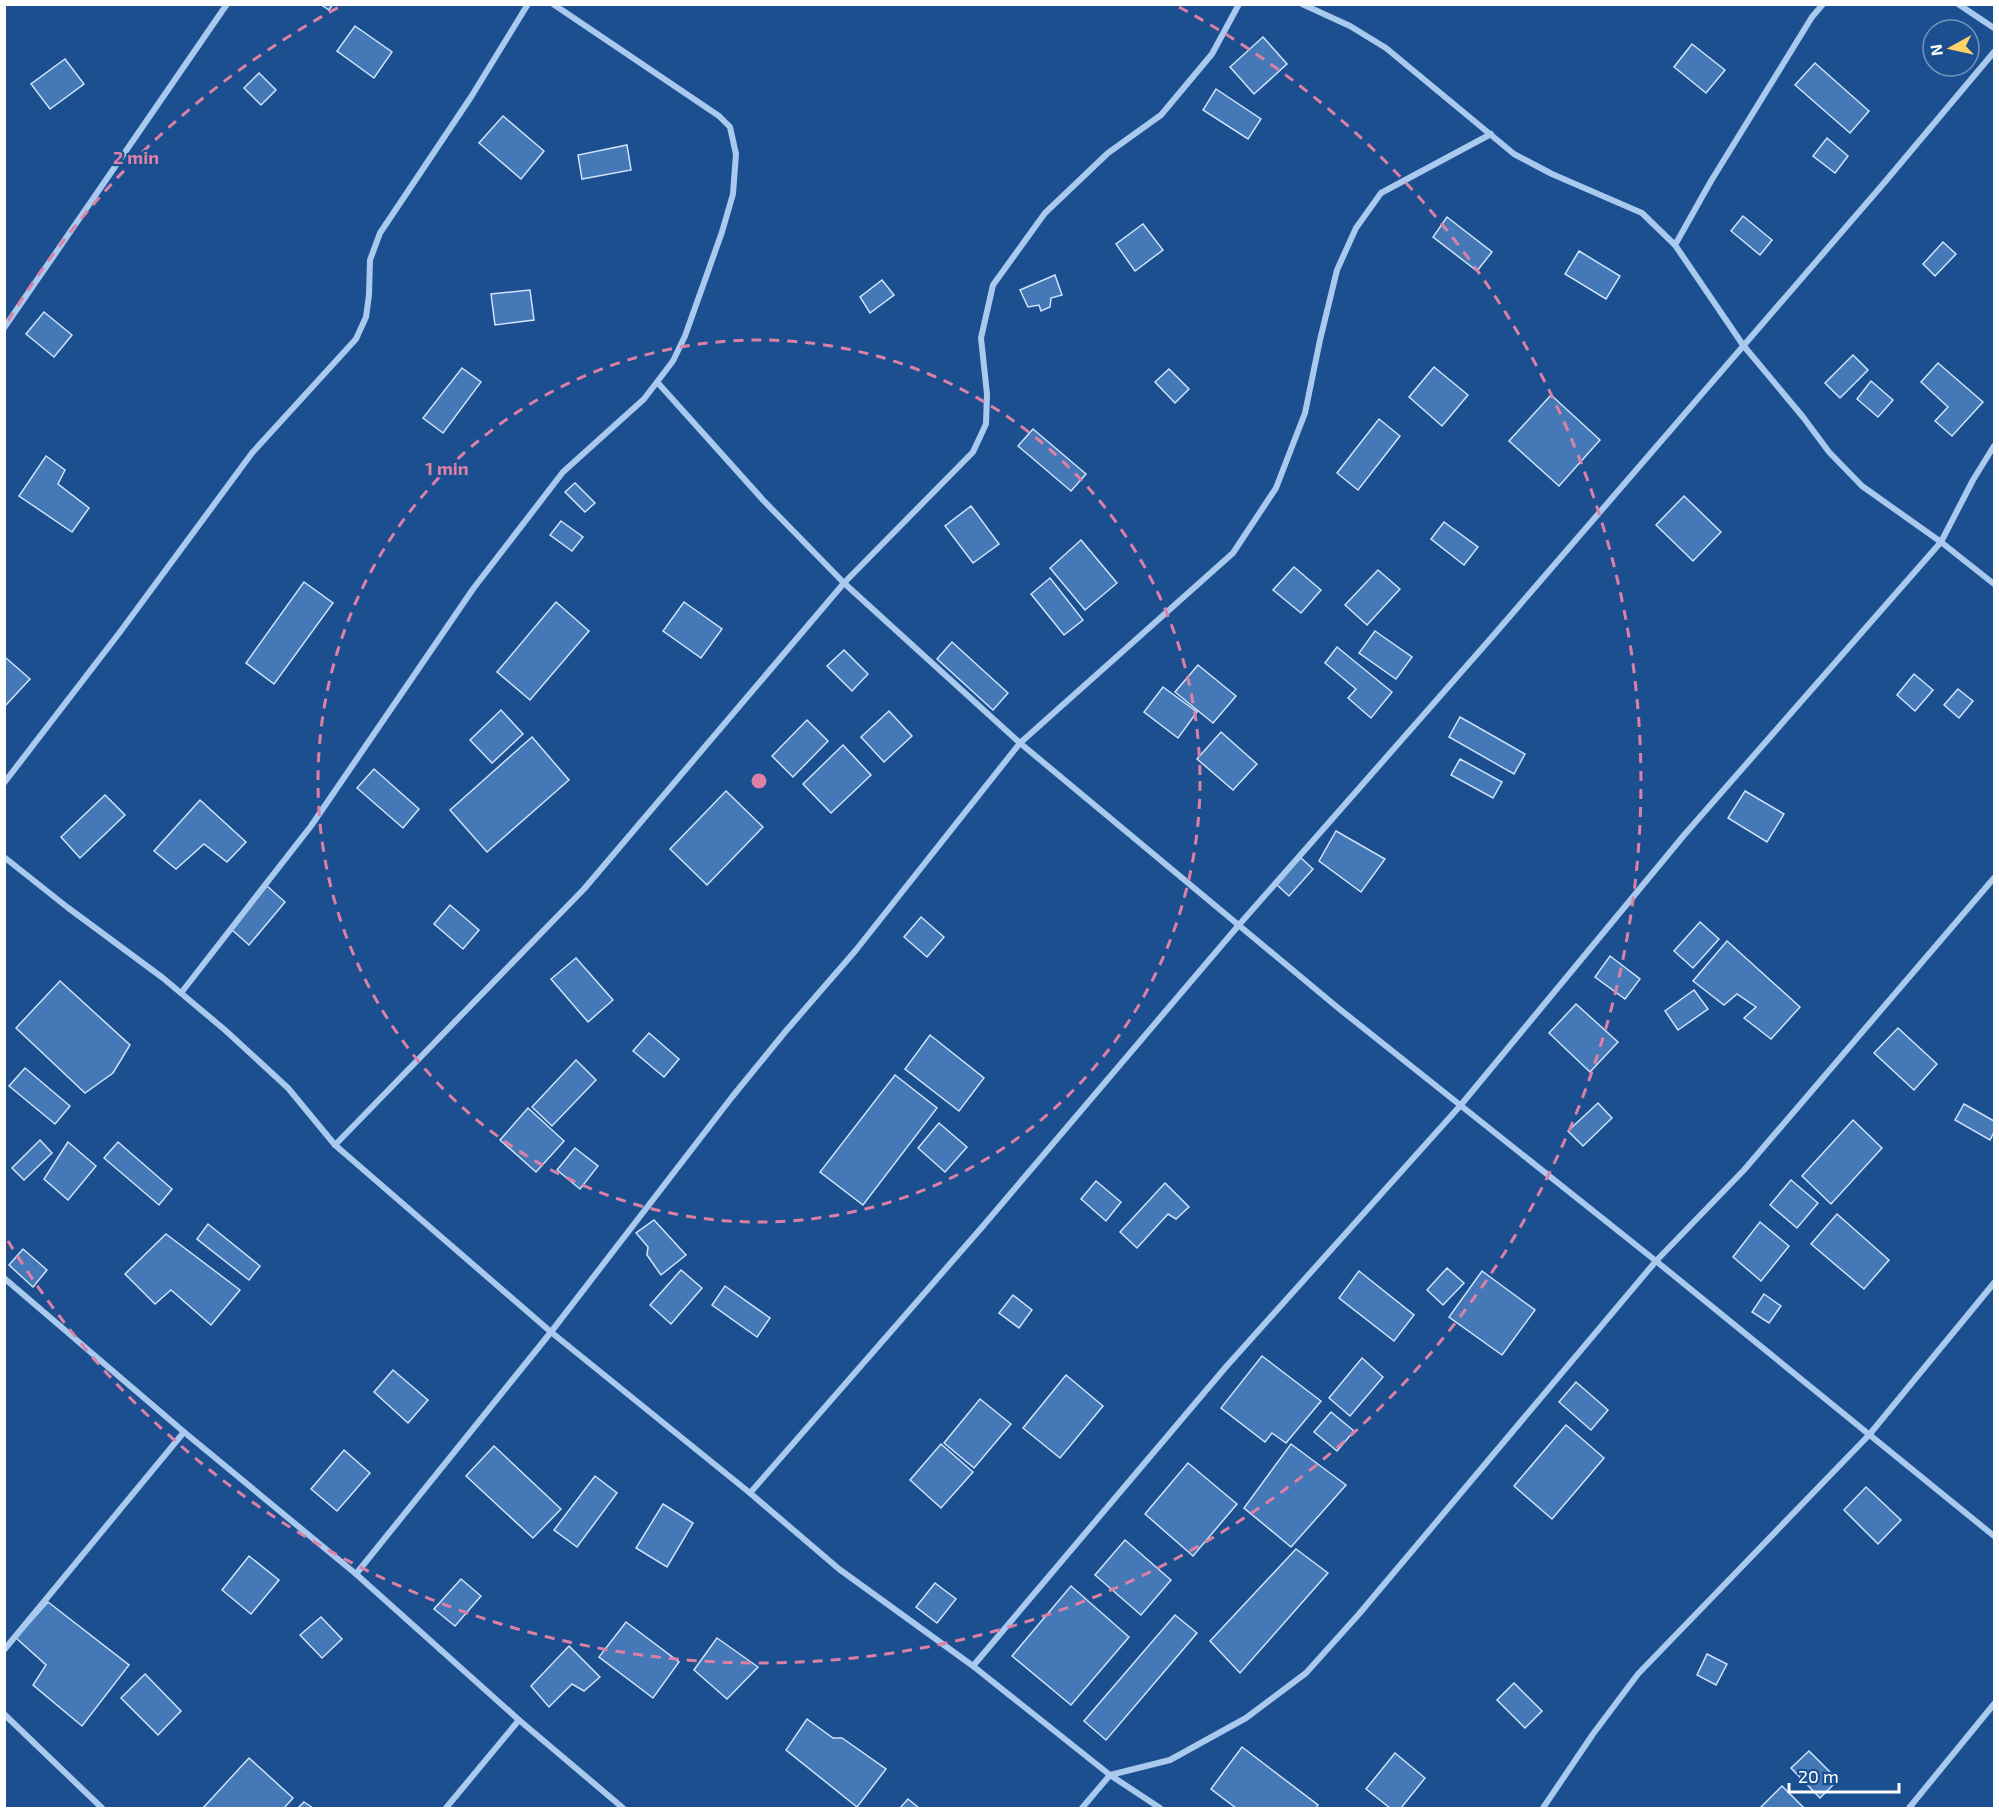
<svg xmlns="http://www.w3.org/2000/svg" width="1999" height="1813" viewBox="0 0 1999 1813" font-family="'Exo 2',sans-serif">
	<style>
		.building { fill: #4478b7; stroke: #cfe3fa; stroke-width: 1.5 }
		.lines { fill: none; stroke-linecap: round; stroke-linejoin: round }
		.minor { stroke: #a9c9ee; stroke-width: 6 }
		.ring { fill: none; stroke: #dd80a5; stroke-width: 3; stroke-dasharray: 10 8 }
		.centre { fill: #dd80a5; stroke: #1b4f8f; stroke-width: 3 }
		.ring-label { font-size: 18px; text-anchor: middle; font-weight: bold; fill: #dd80a5; stroke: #1b4f8f; stroke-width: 4.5; stroke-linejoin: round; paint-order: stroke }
	</style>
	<rect width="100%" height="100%" fill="#1b4f8f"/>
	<g class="building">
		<polygon points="320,4 333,4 329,10"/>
		<polygon points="355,26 392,52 374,78 337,51"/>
		<polygon points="1263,37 1287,64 1254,94 1230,67"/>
		<polygon points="1692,44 1725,70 1706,93 1674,67"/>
		<polygon points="65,59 84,84 50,109 31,84"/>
		<polygon points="1815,63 1869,111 1850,133 1795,85"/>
		<polygon points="259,73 276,90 261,105 244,88"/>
		<polygon points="1216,89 1261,119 1248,139 1203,110"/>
		<polygon points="503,116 544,151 521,179 479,143"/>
		<polygon points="1827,138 1848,156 1835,173 1813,156"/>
		<polygon points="627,145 631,170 582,179 578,155"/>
		<polygon points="1743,216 1772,240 1760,255 1731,231"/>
		<polygon points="1447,217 1492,252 1477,271 1433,237"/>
		<polygon points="1143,224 1163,250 1135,271 1116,244"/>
		<polygon points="1943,242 1956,254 1935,276 1923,264"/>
		<polygon points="1579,251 1620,276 1606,299 1565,274"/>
		<polygon points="1055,275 1062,295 1051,298 1050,307 1041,311 1039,305 1028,307 1020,290"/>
		<polygon points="882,280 894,295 870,313 860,297"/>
		<polygon points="530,290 534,320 495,325 491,294"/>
		<polygon points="44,312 72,335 54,357 26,334"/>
		<polygon points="1853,355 1868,370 1840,398 1825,383"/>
		<polygon points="1938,363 1983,402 1952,436 1935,421 1948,407 1921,382"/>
		<polygon points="1434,367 1468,395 1442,426 1409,397"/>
		<polygon points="462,368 481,382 443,433 423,418"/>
		<polygon points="1169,369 1189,389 1175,403 1155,382"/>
		<polygon points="1871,381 1893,400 1878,417 1857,399"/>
		<polygon points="1551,395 1600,440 1559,486 1509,441"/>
		<polygon points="1379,419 1400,436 1358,490 1337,473"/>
		<polygon points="1033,429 1086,474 1071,491 1018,446"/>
		<polygon points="46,456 65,470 58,484 89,508 72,532 19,496"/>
		<polygon points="575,483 595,503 585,512 565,492"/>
		<polygon points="1684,496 1721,532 1693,561 1656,525"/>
		<polygon points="971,506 999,544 973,563 945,526"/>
		<polygon points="561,521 583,537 572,551 550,535"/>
		<polygon points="1444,522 1478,547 1464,565 1431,539"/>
		<polygon points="1081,540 1117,583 1085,610 1050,568"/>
		<polygon points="1294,567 1321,590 1301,613 1273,590"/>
		<polygon points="1378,570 1400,589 1367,625 1345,605"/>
		<polygon points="1050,578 1083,620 1064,635 1031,594"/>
		<polygon points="304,582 333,603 274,684 246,663"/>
		<polygon points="556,602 589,631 530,700 497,672"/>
		<polygon points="684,602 722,629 701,658 663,631"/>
		<polygon points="1375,631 1412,657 1396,679 1359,653"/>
		<polygon points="952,642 1008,693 993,710 937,659"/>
		<polygon points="1337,647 1392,692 1371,718 1348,698 1356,689 1325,663"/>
		<polygon points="844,650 868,674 852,691 827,666"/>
		<polygon points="6,658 30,679 4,707 4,659"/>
		<polygon points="1198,665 1236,696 1213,723 1175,692"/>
		<polygon points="1914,674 1933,690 1915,711 1897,695"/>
		<polygon points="1163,687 1197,712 1178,738 1144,712"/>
		<polygon points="1958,689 1973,701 1959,718 1944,705"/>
		<polygon points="501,710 523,734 492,763 470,740"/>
		<polygon points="889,711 912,736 884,762 861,737"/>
		<polygon points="1460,717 1525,754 1514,774 1449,737"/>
		<polygon points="807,720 828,741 793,777 772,756"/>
		<polygon points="1221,732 1257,764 1233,790 1197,759"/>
		<polygon points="532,737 569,780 487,852 450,810"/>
		<polygon points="843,745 871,775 831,813 803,784"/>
		<polygon points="1460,759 1502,782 1493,798 1451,775"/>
		<polygon points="374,769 419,809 403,828 357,788"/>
		<polygon points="726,791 763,827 707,885 670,849"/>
		<polygon points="1745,791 1784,814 1767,842 1728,818"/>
		<polygon points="105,795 125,815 80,858 61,837"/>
		<polygon points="200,800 246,842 227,862 204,844 176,869 154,851"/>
		<polygon points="1336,831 1385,859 1361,892 1319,861"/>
		<polygon points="1300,857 1313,869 1289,896 1276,884"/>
		<polygon points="267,886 285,902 249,945 231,929"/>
		<polygon points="450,905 479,930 463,949 434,924"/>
		<polygon points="921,917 944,937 927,957 904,937"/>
		<polygon points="1700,922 1719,939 1693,968 1674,951"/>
		<polygon points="1727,941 1800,1007 1771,1039 1744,1018 1756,1007 1737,994 1724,1005 1693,981"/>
		<polygon points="1610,956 1640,979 1625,999 1595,977"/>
		<polygon points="576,958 613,1000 588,1022 551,979"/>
		<polygon points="60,981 130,1045 113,1073 85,1093 16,1028"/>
		<polygon points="1694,990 1708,1009 1678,1030 1665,1011"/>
		<polygon points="1576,1004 1618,1042 1590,1072 1549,1033"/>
		<polygon points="1898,1028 1937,1064 1914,1090 1874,1053"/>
		<polygon points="649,1033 679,1059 664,1077 633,1051"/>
		<polygon points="930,1035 984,1078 959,1111 905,1069"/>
		<polygon points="576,1060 596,1080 552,1126 532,1107"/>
		<polygon points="25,1068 70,1106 55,1124 9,1086"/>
		<polygon points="895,1075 937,1108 863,1205 820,1172"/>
		<polygon points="1598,1103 1612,1118 1583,1146 1568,1131"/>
		<polygon points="1964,1104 1994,1121 1994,1132 1990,1140 1955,1120"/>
		<polygon points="528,1108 564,1141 536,1172 500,1140"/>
		<polygon points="1853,1120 1882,1148 1831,1204 1802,1176"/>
		<polygon points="939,1123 967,1147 945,1172 918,1148"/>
		<polygon points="40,1140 52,1153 24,1180 12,1168"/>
		<polygon points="68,1142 96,1166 68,1200 44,1179"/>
		<polygon points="118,1142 172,1189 159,1205 104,1158"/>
		<polygon points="575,1148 598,1166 580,1189 557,1170"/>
		<polygon points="1791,1180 1818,1203 1797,1228 1770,1205"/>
		<polygon points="1096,1181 1121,1202 1106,1221 1081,1199"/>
		<polygon points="1165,1183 1189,1207 1176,1219 1168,1214 1137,1248 1120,1232"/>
		<polygon points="1837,1214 1889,1260 1864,1289 1811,1244"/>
		<polygon points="654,1220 686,1255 661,1275 647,1255 648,1247 636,1233"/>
		<polygon points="1760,1222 1789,1246 1761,1281 1733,1257"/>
		<polygon points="208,1224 260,1266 249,1280 197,1239"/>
		<polygon points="166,1234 240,1290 211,1325 171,1290 155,1304 125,1274"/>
		<polygon points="23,1249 47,1270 33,1287 9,1265"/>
		<polygon points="1447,1268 1464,1283 1443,1305 1427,1290"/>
		<polygon points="681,1270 702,1288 671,1324 650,1305"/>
		<polygon points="1359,1271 1414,1315 1394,1341 1339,1298"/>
		<polygon points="1482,1271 1535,1310 1502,1355 1449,1317"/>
		<polygon points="725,1286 770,1318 757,1337 712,1305"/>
		<polygon points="1764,1294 1781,1306 1769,1323 1752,1312"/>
		<polygon points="1013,1295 1032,1310 1019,1328 999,1313"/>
		<polygon points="1262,1356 1321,1401 1286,1443 1272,1433 1265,1442 1221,1408"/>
		<polygon points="1362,1358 1383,1377 1350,1416 1329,1398"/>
		<polygon points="393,1370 428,1400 408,1423 374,1392"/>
		<polygon points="1066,1375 1103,1406 1060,1458 1023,1428"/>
		<polygon points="1576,1382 1608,1410 1591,1430 1559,1402"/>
		<polygon points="980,1399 1011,1424 974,1468 944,1443"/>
		<polygon points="1331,1412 1354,1431 1337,1451 1314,1432"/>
		<polygon points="1566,1425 1604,1458 1552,1519 1514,1486"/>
		<polygon points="941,1444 973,1472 941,1508 910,1480"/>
		<polygon points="1291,1444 1346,1485 1291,1547 1244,1508"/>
		<polygon points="494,1446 561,1509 533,1538 466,1476"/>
		<polygon points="344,1450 370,1473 337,1511 311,1489"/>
		<polygon points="1188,1463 1237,1504 1193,1556 1145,1514"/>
		<polygon points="595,1476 617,1493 577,1547 554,1530"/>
		<polygon points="1866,1487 1901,1520 1878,1544 1844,1510"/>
		<polygon points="663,1504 693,1523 667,1567 636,1548"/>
		<polygon points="1125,1540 1171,1580 1141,1615 1095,1575"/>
		<polygon points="1296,1549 1328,1573 1240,1673 1210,1641"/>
		<polygon points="249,1556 279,1580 251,1614 222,1590"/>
		<polygon points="461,1579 481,1596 455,1626 434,1609"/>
		<polygon points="935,1583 956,1599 937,1623 916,1607"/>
		<polygon points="1071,1586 1129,1637 1071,1705 1012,1656"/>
		<polygon points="48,1602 129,1665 82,1726 33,1685 46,1665 16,1638"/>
		<polygon points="1175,1615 1197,1633 1106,1740 1084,1721"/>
		<polygon points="321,1617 342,1639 322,1658 300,1635"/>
		<polygon points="626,1622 679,1662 653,1698 599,1657"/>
		<polygon points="717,1638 758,1667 727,1699 694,1670"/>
		<polygon points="569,1646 600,1677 584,1691 572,1684 549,1707 531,1686"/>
		<polygon points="1707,1654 1727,1664 1716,1685 1697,1675"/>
		<polygon points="145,1674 181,1711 158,1735 121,1698"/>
		<polygon points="1514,1683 1542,1711 1525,1728 1497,1700"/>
		<polygon points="807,1719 833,1738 842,1738 886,1769 857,1807 786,1750"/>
		<polygon points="1242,1747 1318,1805 1316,1808 1236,1808 1211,1789"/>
		<polygon points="1809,1751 1838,1780 1820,1798 1791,1768"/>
		<polygon points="1395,1753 1425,1778 1401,1808 1390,1808 1366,1789"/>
		<polygon points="249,1758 293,1798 284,1808 203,1808"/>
		<polygon points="1782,1786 1804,1808 1760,1808"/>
		<polygon points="908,1799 919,1808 900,1808"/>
		<polygon points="304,1802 313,1808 298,1808"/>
	</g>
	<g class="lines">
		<g class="minor">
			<polyline points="1302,4 1350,26 1386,48 1514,154 1552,174 1642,213 1675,245 1743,345 1803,417 1829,452 1862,486 1941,542 1994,584"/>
			<polyline points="1958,4 1994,28"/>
			<polyline points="1675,245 1711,181 1812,17 1823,4"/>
			<polyline points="4,328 227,4"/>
			<polyline points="658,383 763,500 844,583 1020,743 1337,1007 1656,1261 1994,1536"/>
			<polyline points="4,783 120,632 252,453 356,339 366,317 369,295 370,260 380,233 471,97 528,4"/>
			<polyline points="4,857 67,907 163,978 225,1030 288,1088 335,1145 551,1332 750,1493 839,1569 973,1666 1110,1775 1160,1808"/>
			<polyline points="181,993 311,826 473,589 563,472 644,399 673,361 685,336 722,232 733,194 736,154 730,127 719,116 553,4"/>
			<polyline points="335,1145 584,889 844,583 973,452 986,424 987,394 981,338 993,285 1045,213 1108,153 1161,115 1212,54 1239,4"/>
			<polyline points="4,1278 184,1432 356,1574 519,1720 623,1808"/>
			<polyline points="750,1493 983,1226 1238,926 1492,637 1884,183 1994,52"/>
			<polyline points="356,1574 551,1332 732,1097 785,1032 856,950 1020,743 1233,553 1276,488 1305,413 1320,340 1337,270 1356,228 1381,193 1491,134"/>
			<polyline points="4,1650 184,1432"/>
			<polyline points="973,1666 1225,1368 1460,1106 1685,834 1941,542 1973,480 1994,446"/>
			<polyline points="4,1714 102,1808"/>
			<polyline points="446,1808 519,1720"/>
			<polyline points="1082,1808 1110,1775 1170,1760 1246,1718 1306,1673 1359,1614 1656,1261 1744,1170 1994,878"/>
			<polyline points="1543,1808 1593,1734 1638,1674 1869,1435 1994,1283"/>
			<polyline points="1909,1808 1994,1704"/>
		</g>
	</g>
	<g class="ring">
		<circle cx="759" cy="781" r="441"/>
		<path d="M8 321A881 881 0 0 1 339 7M1179 7A881 881 0 1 1 8 1241"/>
	</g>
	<circle cx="759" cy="781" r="9" class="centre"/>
	<g class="ring-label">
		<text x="136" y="164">2 min</text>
		<text x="447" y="475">1 min</text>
	</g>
	<rect width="1999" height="1813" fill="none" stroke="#ffffff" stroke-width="12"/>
	<g transform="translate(1951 48) rotate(262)"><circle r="28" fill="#1b4f8f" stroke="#7695bc" stroke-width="1.5"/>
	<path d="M0-4.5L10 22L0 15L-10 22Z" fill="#ffd166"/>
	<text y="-9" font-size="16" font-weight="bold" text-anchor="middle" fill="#ffffff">N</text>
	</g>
	<path d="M1789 1783v9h110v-9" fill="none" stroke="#ffffff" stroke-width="3"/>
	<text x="1798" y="1783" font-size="18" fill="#ffffff" stroke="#1b4f8f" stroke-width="4.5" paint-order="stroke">20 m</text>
</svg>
